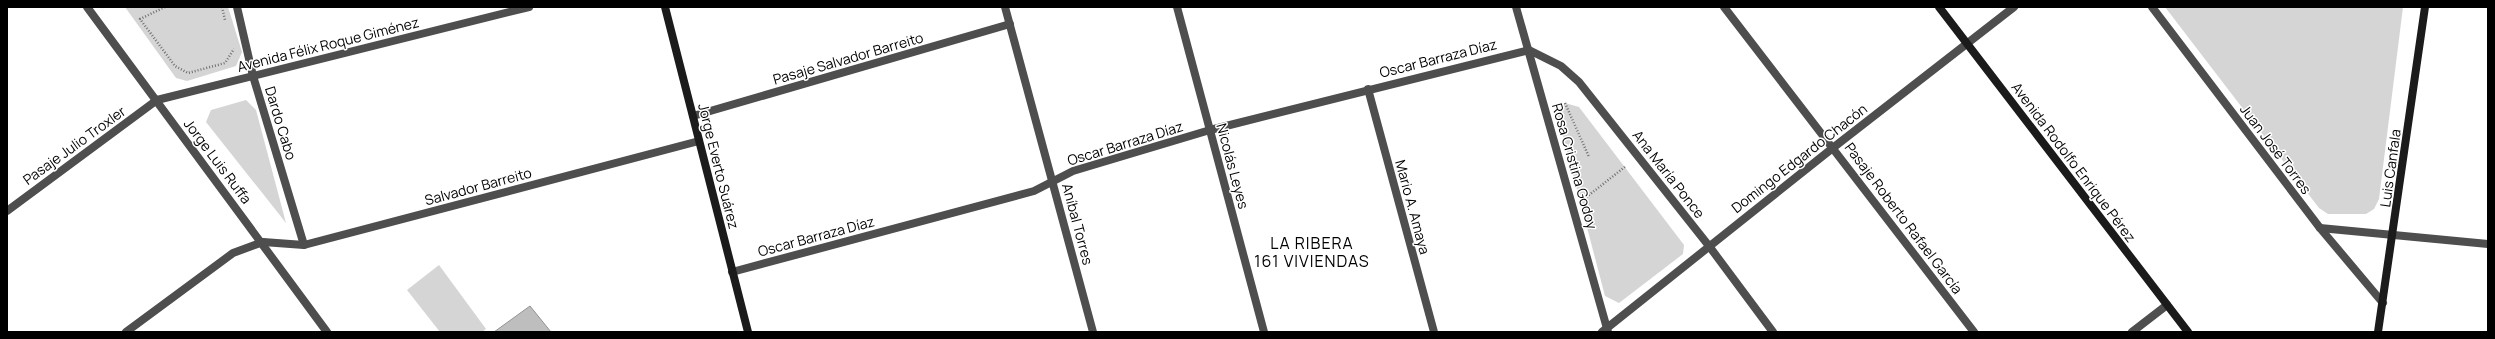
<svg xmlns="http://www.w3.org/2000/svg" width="2495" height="339" viewBox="0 0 2495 339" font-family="Manrope,sans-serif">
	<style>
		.green { fill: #d5d5d5 }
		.building { fill: #bebebe; stroke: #929292 }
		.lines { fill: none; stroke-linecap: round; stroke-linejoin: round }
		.path { stroke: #707070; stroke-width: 2.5; stroke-dasharray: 1 2; stroke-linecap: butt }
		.lane { stroke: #4e4e4e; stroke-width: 8 }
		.street { stroke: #4e4e4e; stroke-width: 8 }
		.secondary { stroke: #1b1b1b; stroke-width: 8 }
		.labels { text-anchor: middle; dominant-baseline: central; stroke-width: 3; stroke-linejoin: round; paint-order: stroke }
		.street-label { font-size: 14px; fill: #000; stroke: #fff }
		.quarter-label { font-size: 16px; letter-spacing: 1px; fill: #000; stroke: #fff }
	</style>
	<rect width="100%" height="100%" fill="#fff"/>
	<g class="green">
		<polygon points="125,7 228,7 242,52 236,66 187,81 176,78"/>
		<polygon points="2165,7 2403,7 2379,199 2374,209 2366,214 2328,214 2319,208"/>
		<polygon points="246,100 256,110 286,223 206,122 211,110"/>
		<polygon points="1565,103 1579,107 1684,245 1683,254 1619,303 1605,296 1557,113"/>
		<polygon points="439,265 486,329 482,332 440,332 407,290"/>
	</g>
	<polygon class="building" points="530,306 551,332 494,332"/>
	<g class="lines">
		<g class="path">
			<polyline points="165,7 140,19 175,66 188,73 225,63 234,49"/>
			<polyline points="222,7 225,20"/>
			<polyline points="1565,103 1589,157"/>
			<polyline points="1584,199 1626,166"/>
		</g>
		<g class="lane">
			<polyline points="1724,7 1974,332"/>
			<polyline points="693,116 1010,24"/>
			<polyline points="7,211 157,100"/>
			<polyline points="126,332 233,253 263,242"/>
		</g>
		<g class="street">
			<polyline points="87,7 327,332"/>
			<polyline points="237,7 253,76 304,245"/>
			<polyline points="1005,7 1093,332"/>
			<polyline points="1177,7 1264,332"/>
			<polyline points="1516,7 1608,332"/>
			<polyline points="2152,7 2320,228 2383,303"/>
			<polyline points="1368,89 1434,332"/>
			<polyline points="157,100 529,7"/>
			<polyline points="2320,228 2488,244"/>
			<polyline points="263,242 304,245 699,141"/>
			<polyline points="732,272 1034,191 1073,171 1210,130 1529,50 1561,66 1579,82 1709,246 1773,332"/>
			<polyline points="1602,332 1834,147 2014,7"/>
			<polyline points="2132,332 2167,305"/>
		</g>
		<g class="secondary">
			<polyline points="665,7 748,332"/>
			<polyline points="1939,7 2188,332"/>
			<polyline points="2378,332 2425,7"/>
		</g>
	</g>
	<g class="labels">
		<g class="street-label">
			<text transform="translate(328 44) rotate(-14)">Avenida Félix Roque Giménez</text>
			<text transform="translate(848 58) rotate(-16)">Pasaje Salvador Barreito</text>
			<text transform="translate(1438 58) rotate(-14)">Oscar Barraza Díaz</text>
			<text transform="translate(281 123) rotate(73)">Dardo Cabo</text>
			<text transform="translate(1125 143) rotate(-17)">Oscar Barraza Díaz</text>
			<text transform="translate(74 145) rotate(-36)">Pasaje Julio Troxler</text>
			<text transform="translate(2276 149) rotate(53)">Juan José Torres</text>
			<text transform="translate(1799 158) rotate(-38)">Domingo Edgardo Chacón</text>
			<text transform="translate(218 161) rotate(53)">Jorge Luis Ruffa</text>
			<text transform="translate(2074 162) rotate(53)">Avenida Rodolfo Enrique Pérez</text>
			<text transform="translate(719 166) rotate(76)">Jorge Everto Suárez</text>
			<text transform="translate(1233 166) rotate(75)">Nicolás Leyes</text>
			<text transform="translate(1575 166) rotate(74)">Rosa Cristina Godoy</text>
			<text transform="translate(2390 168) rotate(-82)">Luis Canfala</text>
			<text transform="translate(1669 174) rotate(52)">Ana María Ponce</text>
			<text transform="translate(478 186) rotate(-15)">Salvador Barreito</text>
			<text transform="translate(1413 207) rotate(75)">Mario A. Amaya</text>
			<text transform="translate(1904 218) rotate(53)">Pasaje Roberto Rafael García</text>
			<text transform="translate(1078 224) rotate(75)">Aníbal Torres</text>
			<text transform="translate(816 236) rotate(-15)">Oscar Barraza Díaz</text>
		</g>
		<g class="quarter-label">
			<text x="1312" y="243">LA RIBERA<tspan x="1312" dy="18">161 VIVIENDAS</tspan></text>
		</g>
	</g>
	<rect width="2495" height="339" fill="none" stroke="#000000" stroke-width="16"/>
</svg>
